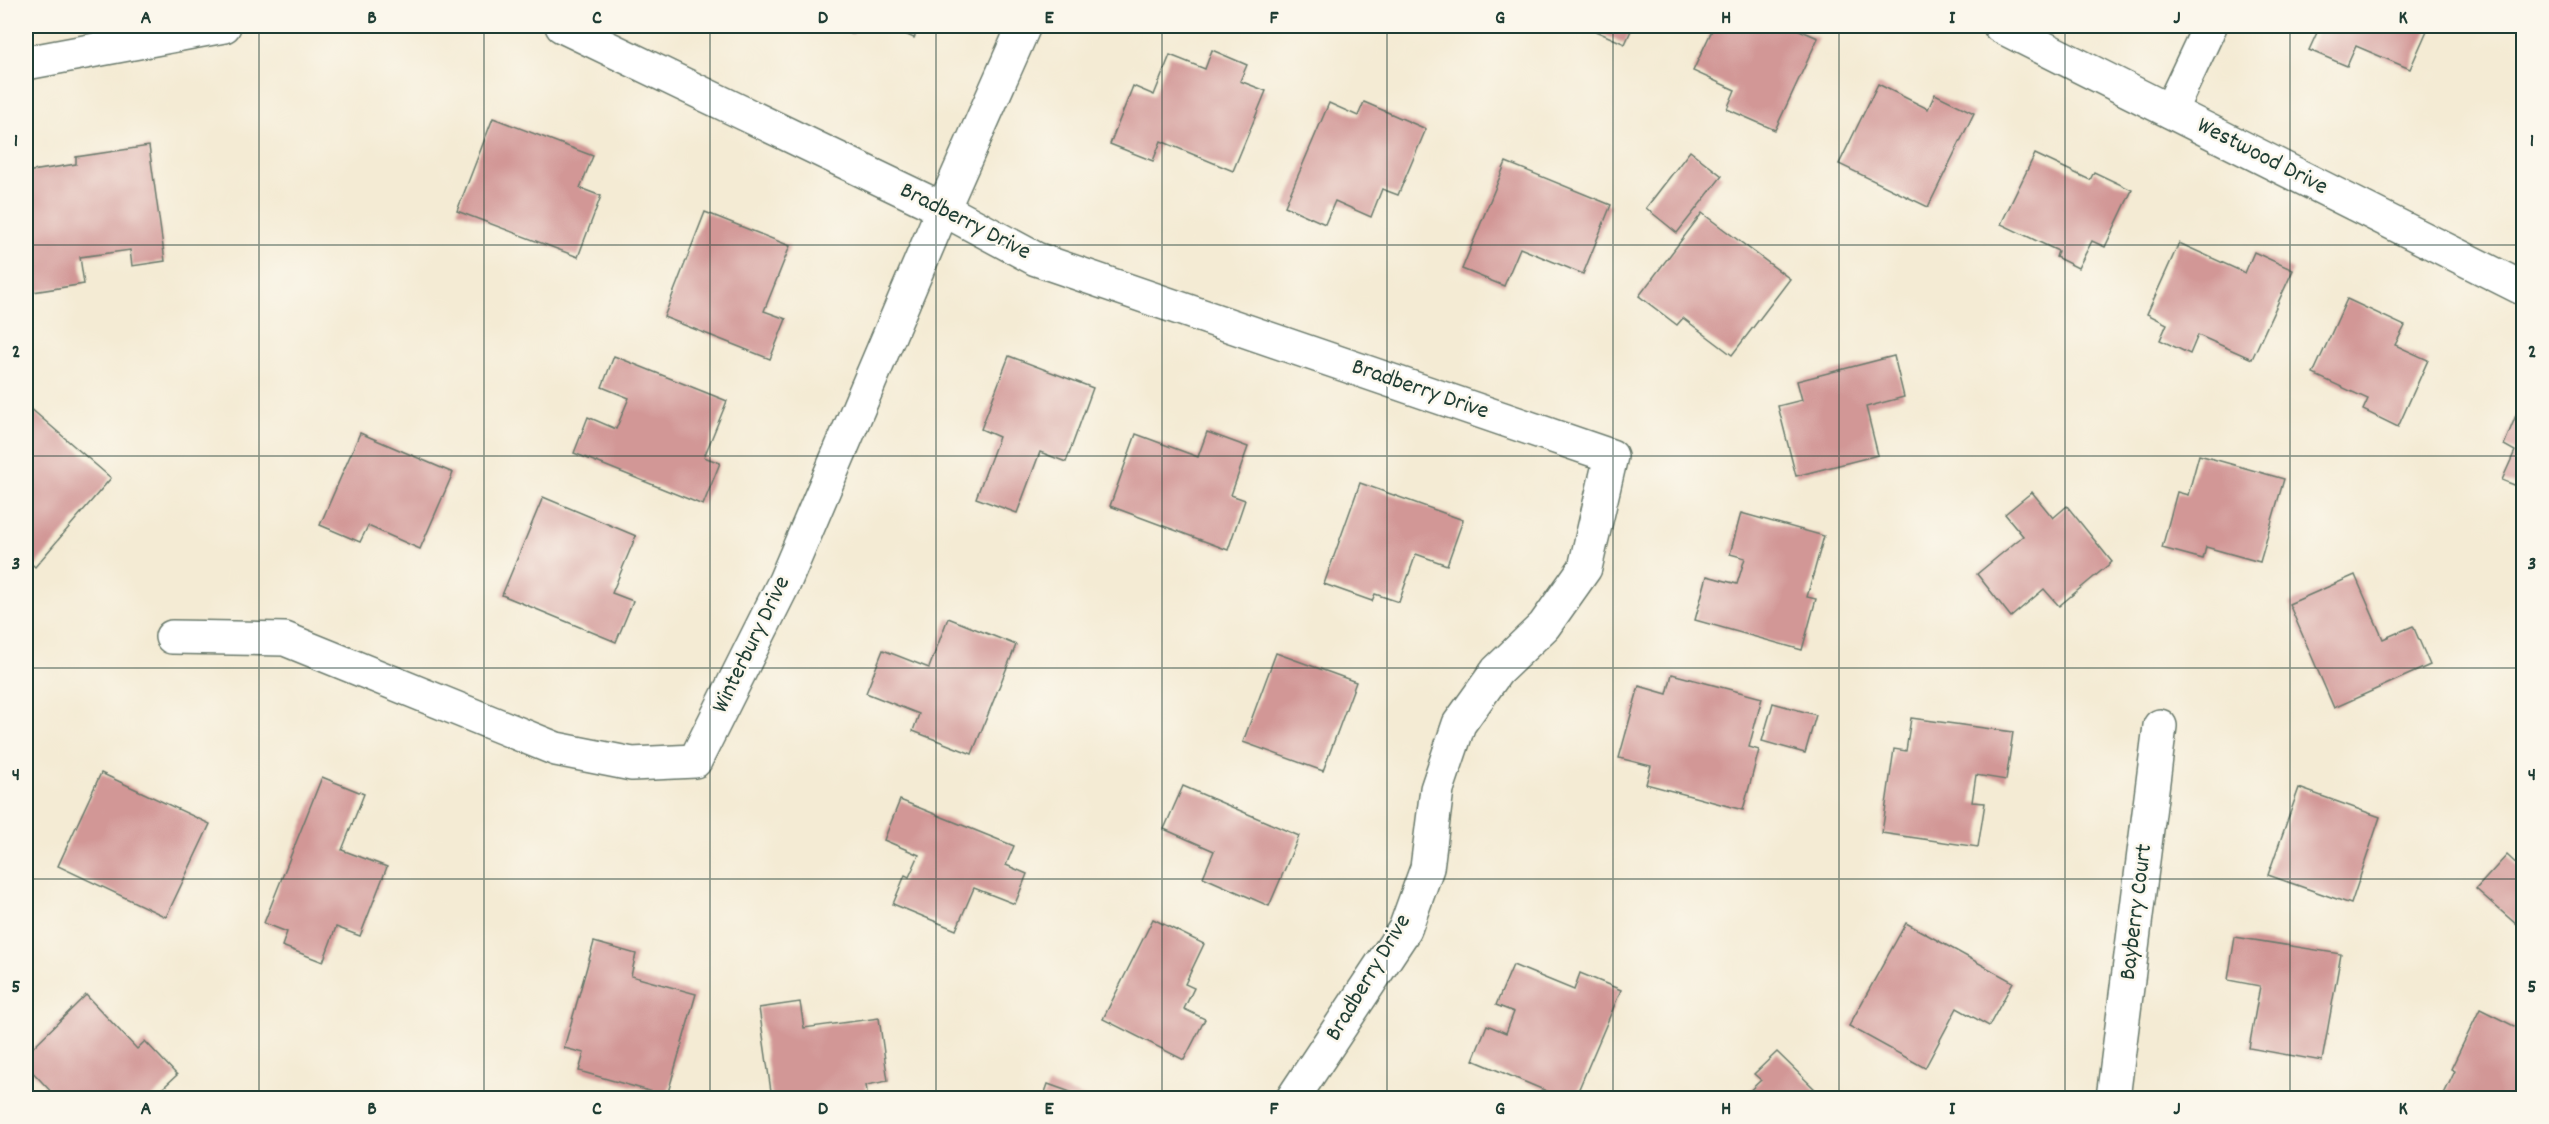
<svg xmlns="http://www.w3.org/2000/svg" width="2549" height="1124" viewBox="0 0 2549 1124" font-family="Dekko,sans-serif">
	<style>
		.building { fill: #d29796 }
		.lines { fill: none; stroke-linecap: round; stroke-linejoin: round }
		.street-casing { stroke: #6a7a6c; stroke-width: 36 }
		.street { stroke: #fff; stroke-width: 33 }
		.grid { fill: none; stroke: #1f3d34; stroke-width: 1.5; stroke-opacity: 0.55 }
		.labels { text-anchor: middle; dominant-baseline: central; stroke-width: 5; stroke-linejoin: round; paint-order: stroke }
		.street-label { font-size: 24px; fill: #1f3d34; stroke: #fbf7ec }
		.neatline { fill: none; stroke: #1f3d34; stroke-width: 2 }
		.grid-label { font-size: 20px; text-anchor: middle; font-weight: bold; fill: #1f3d34 }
	</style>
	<rect width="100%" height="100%" fill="#fbf7ec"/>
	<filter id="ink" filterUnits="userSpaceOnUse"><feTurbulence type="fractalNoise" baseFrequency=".0167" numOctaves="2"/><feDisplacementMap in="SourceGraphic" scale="12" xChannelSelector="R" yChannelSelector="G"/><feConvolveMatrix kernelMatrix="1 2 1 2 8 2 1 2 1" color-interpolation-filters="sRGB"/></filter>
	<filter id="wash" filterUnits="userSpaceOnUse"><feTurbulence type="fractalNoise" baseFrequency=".008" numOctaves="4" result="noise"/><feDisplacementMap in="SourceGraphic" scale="24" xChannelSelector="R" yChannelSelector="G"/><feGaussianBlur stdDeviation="1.35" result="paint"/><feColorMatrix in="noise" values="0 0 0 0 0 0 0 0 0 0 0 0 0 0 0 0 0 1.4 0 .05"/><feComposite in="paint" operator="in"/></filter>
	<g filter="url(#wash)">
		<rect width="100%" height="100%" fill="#f4ebd4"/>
		<g id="blocks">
			<g class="building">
				<polygon points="835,26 857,26 853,34"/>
				<polygon points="887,26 920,26 914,38"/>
				<polygon points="1584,26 1633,26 1625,44"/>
				<polygon points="1714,26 1769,26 1775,28 1777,26 1790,26 1818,38 1775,130 1727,109 1735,90 1693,71"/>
				<polygon points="2320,26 2429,26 2410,69 2356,46 2347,66 2309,50"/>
				<polygon points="1212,50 1247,65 1240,81 1266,91 1233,171 1161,141 1153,161 1110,144 1133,86 1154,95 1170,55 1205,69"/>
				<polygon points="1878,84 1928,109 1935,94 1974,113 1928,207 1839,164"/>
				<polygon points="1364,102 1426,129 1398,195 1382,189 1371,217 1335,201 1325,224 1285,206 1329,103 1358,116"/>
				<polygon points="493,118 593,156 580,188 601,196 578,257 457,211"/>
				<polygon points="149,146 165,261 132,266 130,250 80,257 84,284 26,293 26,172 76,164 76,157"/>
				<polygon points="1690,151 1722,176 1677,233 1646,208"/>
				<polygon points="2035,154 2090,180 2094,172 2132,190 2105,247 2092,241 2078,268 2056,257 2058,251 2001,224"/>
				<polygon points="1506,162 1611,205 1583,274 1520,248 1504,286 1462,269"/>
				<polygon points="705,212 790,246 764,311 786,319 770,359 664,317"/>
				<polygon points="1702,213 1790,279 1732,355 1683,318 1677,325 1639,296"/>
				<polygon points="2179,243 2245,273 2254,252 2293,270 2252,359 2198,335 2190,354 2160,340 2167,324 2147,314"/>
				<polygon points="2347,299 2405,326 2395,345 2428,360 2398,427 2363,410 2368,399 2313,374"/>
				<polygon points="614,356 727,401 704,457 720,463 703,505 574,453 588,417 616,429 629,398 602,387"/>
				<polygon points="1009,356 1093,388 1066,462 1040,452 1017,513 976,498 999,437 981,429"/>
				<polygon points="1894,356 1904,397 1866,407 1878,455 1796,476 1778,406 1802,400 1797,381"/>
				<polygon points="2523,398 2524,398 2524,489 2502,480 2515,451 2504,445"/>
				<polygon points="29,407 111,478 35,567 26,559 26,411"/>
				<polygon points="1207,432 1248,447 1231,495 1245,500 1228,550 1110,506 1136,434 1198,457"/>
				<polygon points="360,433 453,473 420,549 368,526 360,542 320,525"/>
				<polygon points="2199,455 2284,479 2260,562 2206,547 2203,559 2162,548 2177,492 2188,495"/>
				<polygon points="1360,483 1463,520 1447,565 1416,554 1399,602 1375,594 1372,601 1324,584"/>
				<polygon points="2032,492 2053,518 2067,506 2112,562 2059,606 2044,589 2011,617 1977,574 2023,536 2005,514"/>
				<polygon points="543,497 636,536 612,593 633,601 616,642 502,595"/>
				<polygon points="1741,513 1824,536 1807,597 1816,599 1802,650 1695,620 1707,576 1737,584 1745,558 1730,554"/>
				<polygon points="2355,575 2383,639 2413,626 2430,665 2334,708 2289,604"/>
				<polygon points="948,618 1016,645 972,754 913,731 919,714 866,693 883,650 929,668"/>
				<polygon points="1276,653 1356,682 1323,771 1243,742"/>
				<polygon points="1672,674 1762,698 1749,747 1759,750 1743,810 1646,784 1651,766 1619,758 1639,686 1667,694"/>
				<polygon points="1773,703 1816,715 1805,753 1762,741"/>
				<polygon points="1911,718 2013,732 2006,780 1976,775 1972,802 1985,803 1978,847 1882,833 1894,749 1906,751"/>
				<polygon points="101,773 210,824 166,917 58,866"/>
				<polygon points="322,777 364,794 342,850 387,867 360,936 336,927 323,962 282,946 287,932 264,923"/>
				<polygon points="1183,786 1299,836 1269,906 1203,877 1214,851 1164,829"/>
				<polygon points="2299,788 2380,817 2351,904 2268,875"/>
				<polygon points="900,800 1014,846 1006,865 1027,874 1015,904 974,888 956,930 893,904 905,875 909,877 919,855 884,840"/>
				<polygon points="2507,855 2524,871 2524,931 2476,889"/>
				<polygon points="1153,919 1204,944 1185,984 1194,988 1184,1009 1205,1019 1184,1060 1103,1019"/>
				<polygon points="1906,923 2013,982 1989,1026 1957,1008 1925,1068 1849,1026"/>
				<polygon points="2235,937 2341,954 2322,1061 2249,1048 2260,986 2228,980"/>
				<polygon points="594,942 636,954 631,976 696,994 667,1096 579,1071 584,1053 564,1048"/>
				<polygon points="1513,965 1574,990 1580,973 1621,990 1575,1098 1563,1098 1473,1060 1487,1025 1506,1033 1514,1012 1496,1005"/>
				<polygon points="86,995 137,1049 145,1041 177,1075 152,1098 57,1098 26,1065 26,1054"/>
				<polygon points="800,1002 804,1028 879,1018 888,1081 866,1085 868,1098 772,1098 759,1008"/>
				<polygon points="2480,1009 2524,1031 2524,1098 2442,1098 2455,1071 2451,1069"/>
				<polygon points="1777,1052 1824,1098 1742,1098 1761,1080 1754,1074"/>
				<polygon points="1048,1084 1087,1098 1043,1098"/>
			</g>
		</g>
	</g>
	<g filter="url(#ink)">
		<use href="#blocks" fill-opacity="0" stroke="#6a7a6c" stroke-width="1.5"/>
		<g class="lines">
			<defs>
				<g id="street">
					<polyline points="562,26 943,209 1036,259 1611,456 1585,568 1544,626 1497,671 1459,724 1437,789 1427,868 1405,929 1293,1098"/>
					<polyline points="2000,26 2524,289"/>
					<polyline points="26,63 224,26"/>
					<polyline points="2170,111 2210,26"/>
					<polyline points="172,637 285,639 556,749 632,764 695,761 785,581 943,209 1024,26"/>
					<polyline points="2113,1098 2160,726"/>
				</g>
			</defs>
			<use href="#street" class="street-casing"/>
			<use href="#street" class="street"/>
		</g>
	</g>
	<path class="grid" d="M259 26V1098M484 26V1098M710 26V1098M936 26V1098M1162 26V1098M1387 26V1098M1613 26V1098M1839 26V1098M2065 26V1098M2290 26V1098M26 245H2524M26 456H2524M26 668H2524M26 879H2524"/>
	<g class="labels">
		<g class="street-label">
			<text transform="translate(2262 157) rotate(27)">Westwood Drive</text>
			<text transform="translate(965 222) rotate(27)">Bradberry Drive</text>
			<text transform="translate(1420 390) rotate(19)">Bradberry Drive</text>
			<text transform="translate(752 645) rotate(-64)">Winterbury Drive</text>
			<text transform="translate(2137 912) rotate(-83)">Bayberry Court</text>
			<text transform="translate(1369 978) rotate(-59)">Bradberry Drive</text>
		</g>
	</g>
	<rect width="2549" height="1124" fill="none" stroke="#fbf7ec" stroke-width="66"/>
	<rect x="33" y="33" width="2483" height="1058" class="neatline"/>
	<g class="grid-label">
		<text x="146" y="23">A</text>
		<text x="372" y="23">B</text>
		<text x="597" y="23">C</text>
		<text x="823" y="23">D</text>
		<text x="1049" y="23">E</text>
		<text x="1274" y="23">F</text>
		<text x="1500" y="23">G</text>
		<text x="1726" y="23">H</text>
		<text x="1952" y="23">I</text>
		<text x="2177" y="23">J</text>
		<text x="2403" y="23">K</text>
		<text x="16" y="146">1</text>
		<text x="2532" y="146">1</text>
		<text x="16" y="357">2</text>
		<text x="2532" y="357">2</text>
		<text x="16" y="569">3</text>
		<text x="2532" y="569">3</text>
		<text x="16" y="780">4</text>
		<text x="2532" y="780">4</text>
		<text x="16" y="992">5</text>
		<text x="2532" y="992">5</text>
		<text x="146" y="1114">A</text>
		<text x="372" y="1114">B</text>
		<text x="597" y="1114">C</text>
		<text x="823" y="1114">D</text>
		<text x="1049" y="1114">E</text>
		<text x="1274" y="1114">F</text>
		<text x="1500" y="1114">G</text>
		<text x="1726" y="1114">H</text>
		<text x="1952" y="1114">I</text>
		<text x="2177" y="1114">J</text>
		<text x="2403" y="1114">K</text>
	</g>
</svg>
